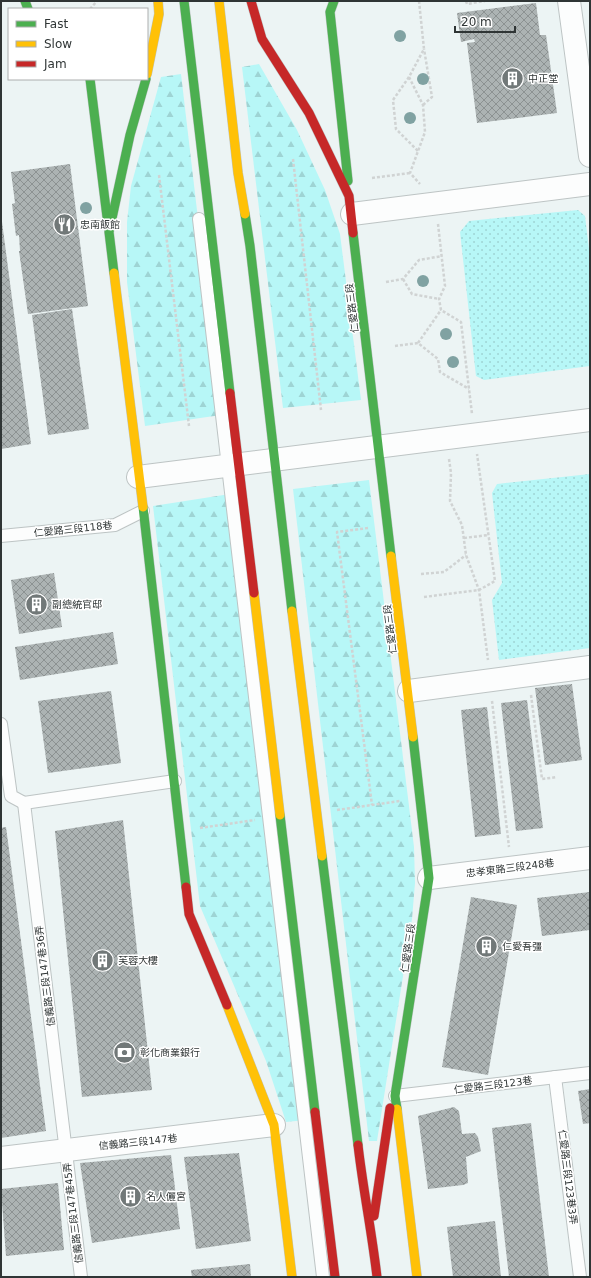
<svg xmlns="http://www.w3.org/2000/svg" width="591" height="1278" viewBox="0 0 591 1278" font-family="'DejaVu Sans','Noto Sans TC',sans-serif">
	<style>
		.grass { fill: url(#grass-dots) }
		.forest { fill: url(#forest-firs) }
		.building { fill: url(#building-cross-hatch) }
		.lines { fill: none; stroke-linecap: round; stroke-linejoin: round }
		.lane-casing { stroke: #bdc4c4; stroke-width: 14 }
		.street-casing { stroke: #bdc4c4; stroke-width: 24 }
		.fast-casing { stroke: #bdc4c4; stroke-width: 10 }
		.slow-casing { stroke: #bdc4c4; stroke-width: 10 }
		.jam-casing { stroke: #bdc4c4; stroke-width: 10 }
		.path { stroke: #d0d3d3; stroke-width: 2.5; stroke-dasharray: 3 2; stroke-linecap: butt }
		.lane { stroke: #fcfdfd; stroke-width: 12 }
		.street { stroke: #fcfdfd; stroke-width: 22 }
		.fast { stroke: #4caf50; stroke-width: 9 }
		.slow { stroke: #ffc107; stroke-width: 9 }
		.jam { stroke: #c62828; stroke-width: 9 }
		.tree { fill: #80a2a2 }
		.labels { text-anchor: middle; dominant-baseline: central; stroke-width: 3; stroke-linejoin: round; paint-order: stroke }
		.poi-label { font-size: 10px; fill: #2f3535; stroke: #fff; text-anchor: start }
		.street-label { font-size: 10px; fill: #2f3535; stroke: #fff }
	</style>
	<defs>
		<pattern id="grass-dots" width="8" height="8" patternUnits="userSpaceOnUse"><rect width="8" height="8" fill="#b7f7f7"/><path d="M2 2h.1M6 6h.1" fill="none" stroke="#9ed4d4" stroke-width="1.8" stroke-linecap="round"/></pattern>
		<pattern id="forest-firs" width="22" height="20" patternUnits="userSpaceOnUse"><rect width="22" height="20" fill="#b7f7f7"/><path d="M5 1l3.5 6h-7zM16 11l3.5 6h-7z" fill="#9ed4d4"/></pattern>
		<pattern id="building-cross-hatch" width="8" height="8" patternUnits="userSpaceOnUse"><rect width="8" height="8" fill="#acb3b3"/><path d="M0 0l8 8M0 8l8-8" fill="none" stroke="#8c9292"/></pattern>
	</defs>
	<rect width="100%" height="100%" fill="#ecf4f4"/>
	<g class="grass">
		<polygon points="578,210 585,216 590,257 590,366 484,380 476,376 460,232 469,221"/>
		<polygon points="590,474 590,648 499,660 492,600 502,583 492,493 497,484"/>
	</g>
	<g class="forest">
		<polygon points="259,64 297,130 325,190 340,234 361,400 283,408 242,67"/>
		<polygon points="181,74 221,415 145,426 127,282 127,222 131,186 161,77"/>
		<polygon points="369,480 414,847 415,883 412,919 377,1141 369,1141 293,489"/>
		<polygon points="230,494 306,1120 286,1122 266,1061 200,906 153,506"/>
	</g>
	<g class="building">
		<polygon points="536,3 540,35 546,35 557,113 477,123 467,43 475,42 474,39 461,42 457,13"/>
		<polygon points="70,164 88,306 28,314 19,251 20,251 19,235 16,236 12,204 15,203 11,172"/>
		<polygon points="1,214 31,444 1,449"/>
		<polygon points="72,309 89,429 48,435 32,315"/>
		<polygon points="54,573 62,627 19,634 11,580"/>
		<polygon points="113,632 118,664 20,680 15,647"/>
		<polygon points="572,684 582,760 545,765 535,688"/>
		<polygon points="111,691 121,763 48,773 38,701"/>
		<polygon points="527,700 543,828 516,831 501,703"/>
		<polygon points="487,707 501,834 475,837 461,710"/>
		<polygon points="123,820 152,1090 82,1097 55,831"/>
		<polygon points="6,827 46,1131 1,1138 1,828"/>
		<polygon points="590,892 590,930 542,936 537,898"/>
		<polygon points="471,897 517,905 488,1075 442,1067"/>
		<polygon points="590,1089 590,1123 583,1124 578,1091"/>
		<polygon points="454,1107 459,1111 462,1134 475,1133 478,1137 481,1151 466,1157 468,1183 463,1185 428,1189 418,1116"/>
		<polygon points="531,1123 549,1277 509,1277 492,1128"/>
		<polygon points="239,1153 251,1241 196,1249 184,1157"/>
		<polygon points="171,1155 180,1229 92,1243 80,1163"/>
		<polygon points="58,1183 64,1250 6,1256 1,1189"/>
		<polygon points="495,1221 501,1277 453,1277 447,1227"/>
		<polygon points="250,1264 251,1277 192,1277 191,1270"/>
	</g>
	<g class="lines">
		<defs>
			<g id="lane">
				<polyline points="199,219 323,1277"/>
				<polyline points="1,536 115,525 143,511"/>
				<polyline points="1,724 11,796 24,803"/>
				<polyline points="24,803 81,1277"/>
				<polyline points="24,803 175,781"/>
				<polyline points="555,1077 580,1277"/>
				<polyline points="395,1096 590,1073"/>
			</g>
			<g id="street">
				<polyline points="569,1 590,156"/>
				<polyline points="352,214 590,184"/>
				<polyline points="138,477 590,420"/>
				<polyline points="409,691 590,667"/>
				<polyline points="429,878 590,858"/>
				<polyline points="1,1158 274,1125"/>
			</g>
			<g id="fast">
				<polyline points="25,1 28,9"/>
				<polyline points="184,1 230,393"/>
				<polyline points="334,1 330,12 348,181"/>
				<polyline points="90,79 107,217"/>
				<polyline points="245,214 250,246 292,611"/>
				<polyline points="353,233 391,556"/>
				<polyline points="114,273 109,232 130,135 146,79"/>
				<polyline points="143,507 186,887"/>
				<polyline points="280,815 315,1112"/>
				<polyline points="322,856 358,1145"/>
				<polyline points="397,1109 395,1096 429,878 413,737"/>
			</g>
			<g id="slow">
				<polyline points="219,1 238,173 245,214"/>
				<polyline points="147,74 159,14 158,1"/>
				<polyline points="114,273 143,507"/>
				<polyline points="391,556 413,737"/>
				<polyline points="254,593 280,815"/>
				<polyline points="292,611 322,856"/>
				<polyline points="227,1005 274,1125 292,1277"/>
				<polyline points="397,1109 417,1277"/>
			</g>
			<g id="jam">
				<polyline points="251,1 262,39 309,113 349,196 353,233"/>
				<polyline points="230,393 254,593"/>
				<polyline points="186,887 189,914 227,1005"/>
				<polyline points="315,1112 335,1277"/>
				<path d="M358 1145C363 1189 372 1233 377 1277"/>
				<polyline points="374,1216 390,1108"/>
			</g>
		</defs>
		<use href="#lane" class="lane-casing"/>
		<use href="#street" class="street-casing"/>
		<use href="#fast" class="fast-casing"/>
		<use href="#slow" class="slow-casing"/>
		<use href="#jam" class="jam-casing"/>
		<g class="path">
			<polyline points="419,1 424,49 409,77 423,105 425,132 410,173 420,184"/>
			<polyline points="466,1 467,4 485,1"/>
			<polyline points="90,9 97,1"/>
			<polyline points="409,77 393,100 396,129 418,151"/>
			<polyline points="423,105 432,97 424,49"/>
			<polyline points="293,159 321,410"/>
			<polyline points="159,175 189,426"/>
			<polyline points="372,178 410,173"/>
			<polyline points="438,224 445,286 439,299 441,310 461,322 472,414"/>
			<polyline points="403,279 412,294 439,299"/>
			<polyline points="386,282 403,279 419,260 442,256"/>
			<polyline points="418,343 441,310"/>
			<polyline points="395,346 418,343 438,359 440,372 469,389"/>
			<polyline points="449,459 451,473 450,501 462,525 466,555 479,590 488,660"/>
			<polyline points="368,528 337,532 372,805"/>
			<polyline points="464,538 488,535"/>
			<polyline points="421,574 444,572 466,555"/>
			<polyline points="424,597 479,590 495,581 477,454"/>
			<polyline points="531,695 542,779 557,777"/>
			<polyline points="492,701 509,847"/>
			<polyline points="337,810 400,801"/>
			<polyline points="200,828 255,820"/>
		</g>
		<use href="#lane" class="lane"/>
		<use href="#street" class="street"/>
		<use href="#fast" class="fast"/>
		<use href="#slow" class="slow"/>
		<use href="#jam" class="jam"/>
	</g>
	<g class="tree">
		<circle cx="400" cy="36" r="6"/>
		<circle cx="423" cy="79" r="6"/>
		<circle cx="410" cy="118" r="6"/>
		<circle cx="86" cy="208" r="6"/>
		<circle cx="423" cy="281" r="6"/>
		<circle cx="446" cy="334" r="6"/>
		<circle cx="453" cy="362" r="6"/>
	</g>
	<defs>
		<symbol id="building-disc" viewBox="-11 -11 22 22"><circle r="9.5" fill="#717878" stroke="#fff"/><path d="M-4-6H4V6H1V3H-1V6H-4ZM-2.5-4.3h1.7v1.8h-1.7ZM.8-4.3h1.7v1.8H.8ZM-2.5-1h1.7V.8h-1.7ZM.8-1h1.7V.8H.8Z" fill="#fff"/></symbol>
		<symbol id="restaurant-disc" viewBox="-11 -11 22 22"><circle r="9.5" fill="#717878" stroke="#fff"/><path d="M-5-6h1v4h1v-4h1v4h1v-4h1v5L-1.5 .5V6h-2V.5L-5-1ZM5-6V6H3V1.5H1.5Q1.5-4 5-6Z" fill="#fff"/></symbol>
		<symbol id="bank-disc" viewBox="-11 -11 22 22"><circle r="9.5" fill="#717878" stroke="#fff"/><path d="M-6-4H6V4H-6ZM0-2.3a2.3 2.3 0 1 0 0 4.6a2.3 2.3 0 1 0 0-4.6Z" fill="#fff"/></symbol>
	</defs>
	<g fill-rule="evenodd">
		<use href="#building-disc" x="500" y="66" width="25" height="25"/>
		<use href="#restaurant-disc" x="52" y="212" width="25" height="25"/>
		<use href="#building-disc" x="24" y="592" width="25" height="25"/>
		<use href="#building-disc" x="474" y="934" width="25" height="25"/>
		<use href="#building-disc" x="90" y="948" width="25" height="25"/>
		<use href="#bank-disc" x="112" y="1040" width="25" height="25"/>
		<use href="#building-disc" x="118" y="1184" width="25" height="25"/>
	</g>
	<g class="labels">
		<g class="poi-label">
			<text x="528" y="78">中正堂</text>
			<text x="80" y="224">忠南飯館</text>
			<text x="52" y="604">副總統官邸</text>
			<text x="502" y="946">仁愛吾彊</text>
			<text x="118" y="960">芙蓉大樓</text>
			<text x="140" y="1052">彰化商業銀行</text>
			<text x="146" y="1196">名人儷宮</text>
		</g>
		<g class="street-label">
			<text transform="translate(352 308) rotate(-97)">仁愛路三段</text>
			<text transform="translate(73 529) rotate(-6)">仁愛路三段118巷</text>
			<text transform="translate(390 629) rotate(-97)">仁愛路三段</text>
			<text transform="translate(510 868) rotate(-7)">忠孝東路三段248巷</text>
			<text transform="translate(408 948) rotate(-82)">仁愛路三段</text>
			<text transform="translate(45 976) rotate(-97)">信義路三段147巷36弄</text>
			<text transform="translate(493 1085) rotate(-7)">仁愛路三段123巷</text>
			<text transform="translate(138 1142) rotate(-6)">信義路三段147巷</text>
			<text transform="translate(568 1177) rotate(83)">仁愛路三段123巷3弄</text>
			<text transform="translate(73 1213) rotate(-97)">信義路三段147巷45弄</text>
		</g>
	</g>
	<rect width="591" height="1278" fill="none" stroke="#2f3535" stroke-width="4"/>
	<rect x="8" y="8" width="140" height="72" fill="#ffffff" stroke="#acaeae"/>
	<rect x="16" y="21" width="20" height="6" fill="#4caf50" stroke="#acaeae"/>
	<text x="44" y="28" font-size="12" fill="#2f3535">Fast</text>
	<rect x="16" y="41" width="20" height="6" fill="#ffc107" stroke="#acaeae"/>
	<text x="44" y="48" font-size="12" fill="#2f3535">Slow</text>
	<rect x="16" y="61" width="20" height="6" fill="#c62828" stroke="#acaeae"/>
	<text x="44" y="68" font-size="12" fill="#2f3535">Jam</text>
	<path d="M455 26v6h60v-6" fill="none" stroke="#2f3535" stroke-width="2"/>
	<text x="461" y="26" font-size="12" fill="#2f3535" stroke="#ffffff" stroke-width="3" paint-order="stroke">20 m</text>
</svg>
